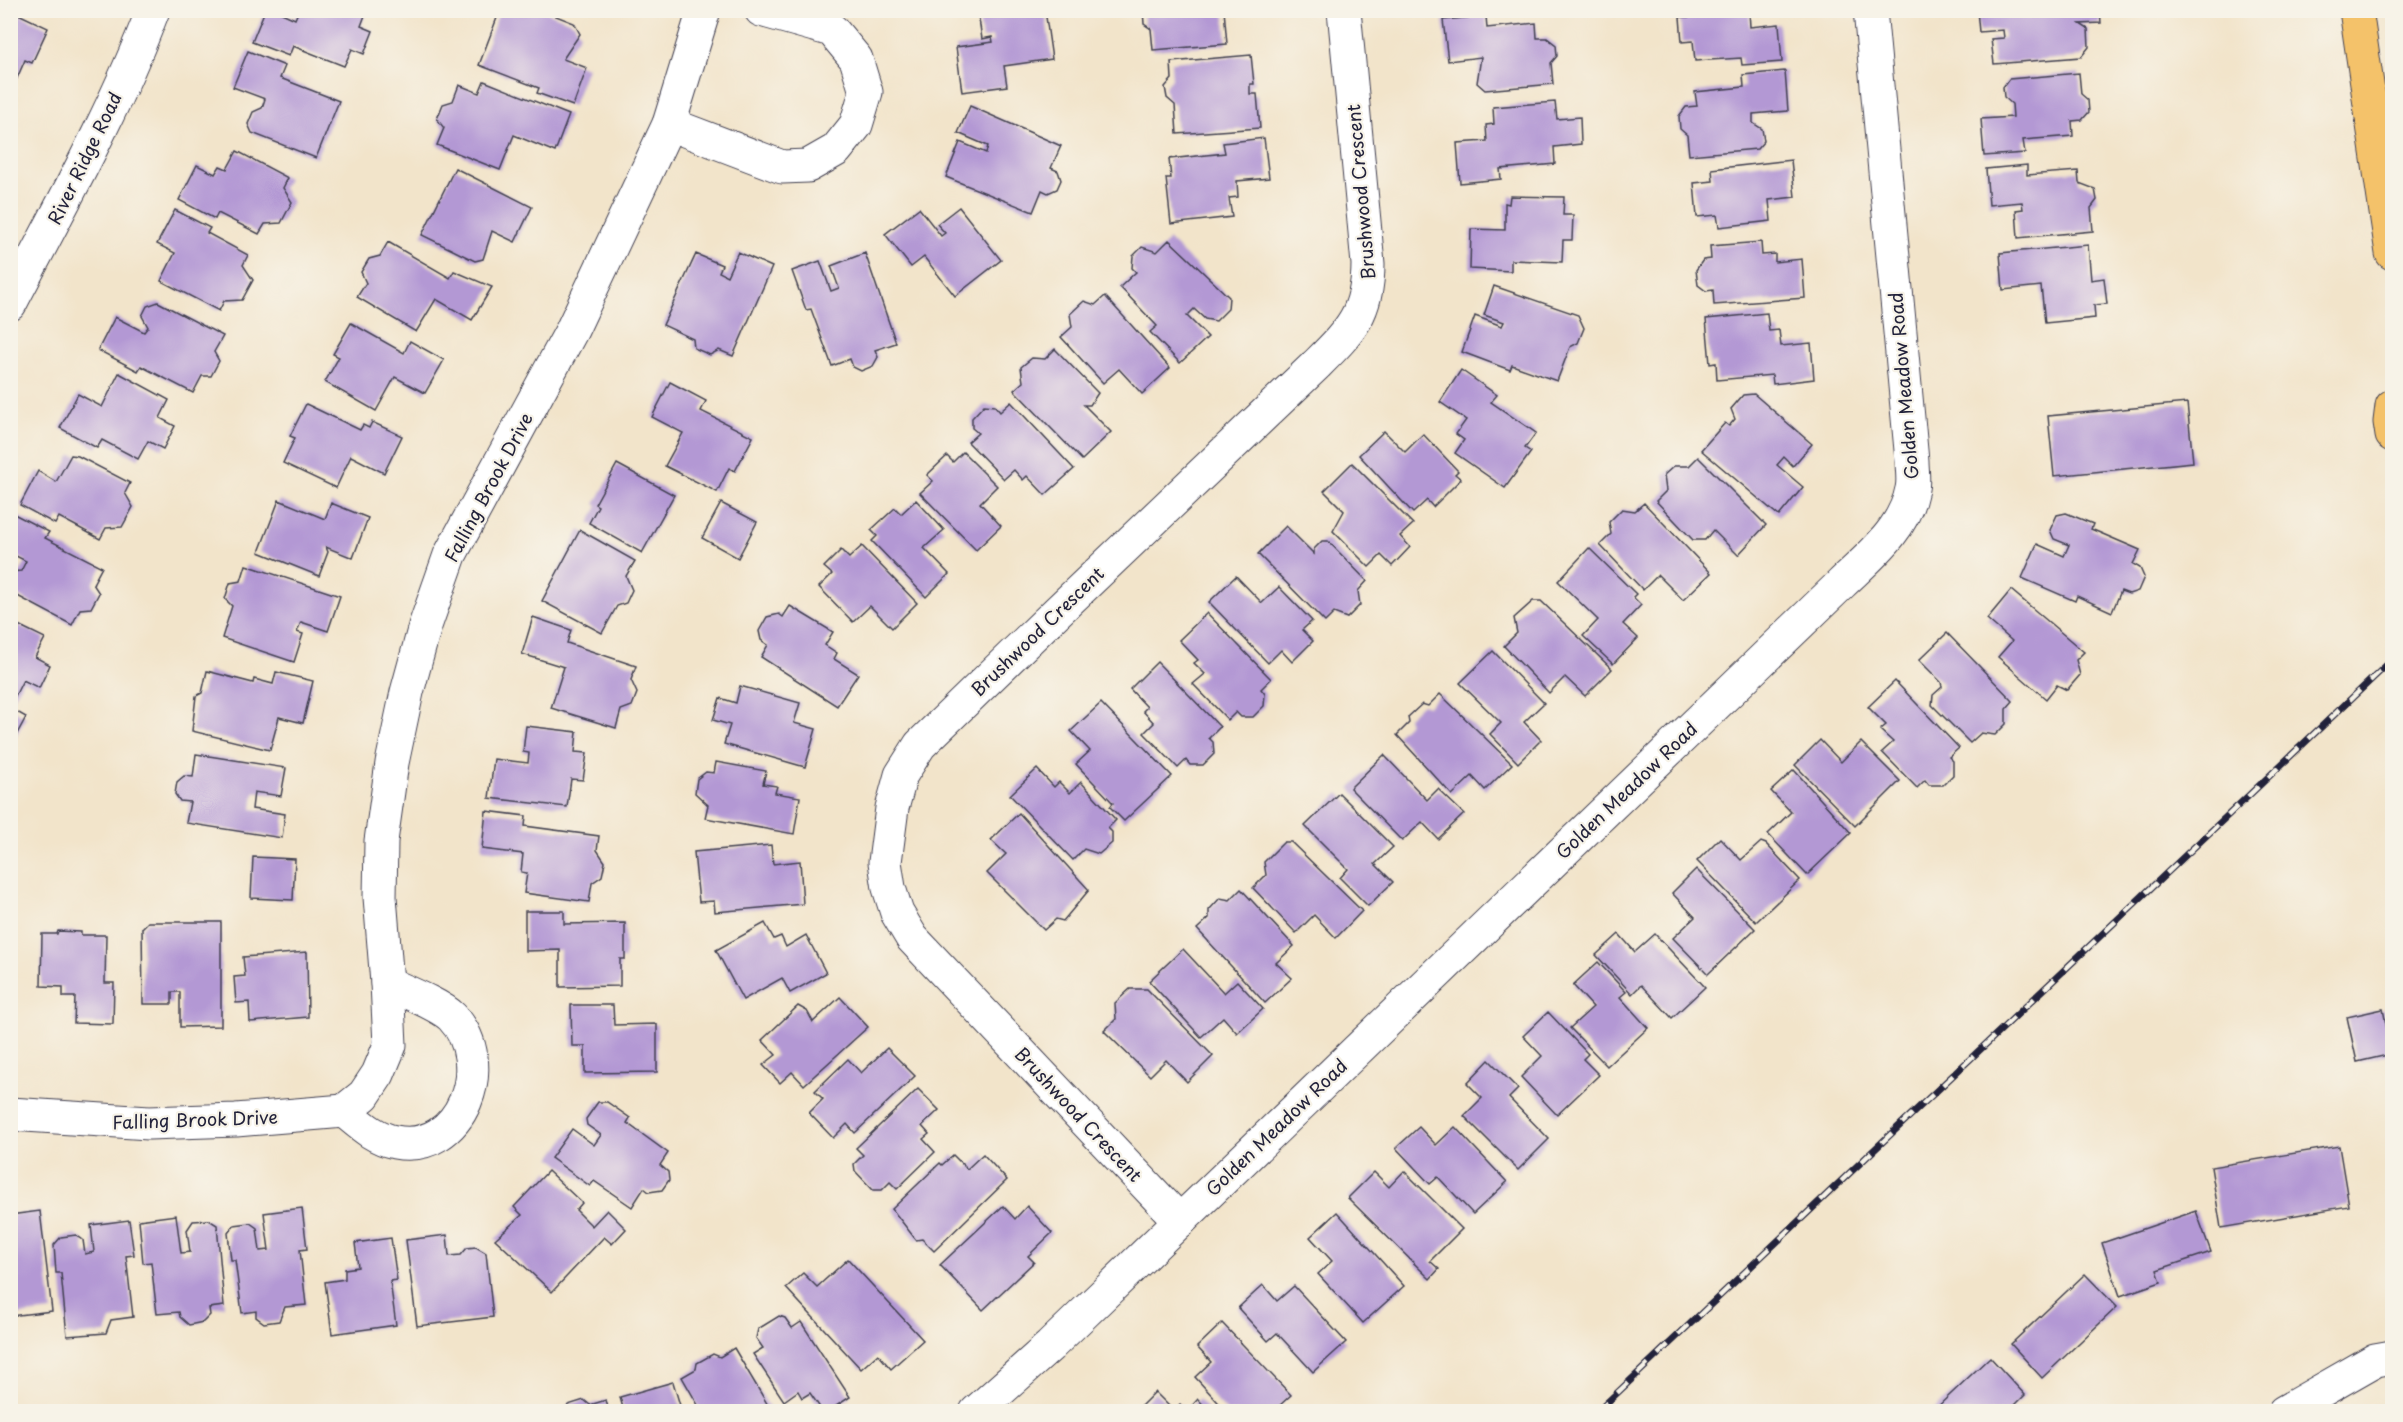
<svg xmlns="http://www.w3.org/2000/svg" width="2403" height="1422" viewBox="0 0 2403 1422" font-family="'Playpen Sans',sans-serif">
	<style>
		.building { fill: #b398d4 }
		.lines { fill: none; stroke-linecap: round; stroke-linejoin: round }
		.minor-casing { stroke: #413f50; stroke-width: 35 }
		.primary-casing { stroke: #413f50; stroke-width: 35 }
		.minor { stroke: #fff; stroke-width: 33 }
		.primary { stroke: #f4c26a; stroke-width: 33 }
		.rail-casing { stroke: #22223b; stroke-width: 7 }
		.rail { stroke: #f7f3e8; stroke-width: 4.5; stroke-dasharray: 14; stroke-linecap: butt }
		.labels { text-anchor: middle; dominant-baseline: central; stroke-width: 4.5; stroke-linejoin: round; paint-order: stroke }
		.street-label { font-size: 18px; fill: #22223b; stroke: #f7f3e8 }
	</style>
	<rect width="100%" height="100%" fill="#f7f3e8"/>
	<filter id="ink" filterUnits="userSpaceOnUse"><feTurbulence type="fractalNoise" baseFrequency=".0167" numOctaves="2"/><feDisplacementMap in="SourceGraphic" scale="12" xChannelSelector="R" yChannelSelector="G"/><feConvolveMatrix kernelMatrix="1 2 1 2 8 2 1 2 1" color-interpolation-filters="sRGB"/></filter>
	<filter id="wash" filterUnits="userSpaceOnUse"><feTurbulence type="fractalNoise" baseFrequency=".008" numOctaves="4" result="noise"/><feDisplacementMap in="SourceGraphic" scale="24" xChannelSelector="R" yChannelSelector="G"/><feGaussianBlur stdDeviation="1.35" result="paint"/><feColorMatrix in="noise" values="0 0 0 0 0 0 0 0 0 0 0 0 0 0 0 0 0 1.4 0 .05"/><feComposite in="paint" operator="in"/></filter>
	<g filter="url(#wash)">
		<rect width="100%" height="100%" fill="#f2e4ca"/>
		<g id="blocks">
			<g class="building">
				<polygon points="265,10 275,10 295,19 299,10 367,10 361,26 373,31 364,54 352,49 344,66 293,46 289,56 252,42"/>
				<polygon points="500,10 541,10 574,23 580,34 563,59 587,68 573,106 537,93 539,88 479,65"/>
				<polygon points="989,10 1045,10 1052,59 1004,66 1007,86 962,92 956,47 993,42 992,37 982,39 978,12"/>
				<polygon points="1143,10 1224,10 1227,44 1153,50 1151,29 1144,24"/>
				<polygon points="1690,10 1749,11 1750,27 1779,24 1782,62 1742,65 1741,58 1695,61 1693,41 1682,42 1680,17 1690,17"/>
				<polygon points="1977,10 2100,10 2101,23 2080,24 2088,29 2089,47 2081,57 1994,64 1991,39 2004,38 2003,30 1979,32"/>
				<polygon points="12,11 48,28 32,63 25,60 10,94"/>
				<polygon points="1486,16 1487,28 1536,23 1537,38 1547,38 1556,45 1557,56 1551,63 1553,84 1485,90 1477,83 1481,57 1448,61 1443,20"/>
				<polygon points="248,51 285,66 280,78 339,101 316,158 252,133 248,124 253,112 262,108 265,99 233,87"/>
				<polygon points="1251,55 1254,84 1250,84 1250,94 1257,94 1260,128 1177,134 1175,105 1167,98 1165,87 1172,79 1171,62"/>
				<polygon points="1785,71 1788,111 1753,114 1753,123 1762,129 1764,141 1757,149 1689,155 1687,135 1680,129 1679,116 1686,107 1697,106 1695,92 1744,87 1743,75"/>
				<polygon points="2079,73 2081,94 2088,100 2089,112 2082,120 2072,121 2073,136 2023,140 2025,153 1984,156 1981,119 2013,117 2012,104 2004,97 2003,87 2009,79"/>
				<polygon points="484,81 569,115 555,152 514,135 500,170 437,145 444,128 437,119 443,104 453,101 459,85 479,93"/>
				<polygon points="1555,102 1557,119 1580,117 1581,144 1554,147 1555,164 1500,169 1501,179 1460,183 1457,143 1487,141 1486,125 1494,124 1493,107"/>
				<polygon points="970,106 1061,146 1051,168 1058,171 1061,180 1057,189 1048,193 1042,190 1033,212 946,177 960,142 986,153 988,146 958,133"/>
				<polygon points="1264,138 1269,178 1237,181 1238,197 1229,198 1232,217 1171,224 1166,178 1171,178 1169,159 1225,153 1223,143"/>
				<polygon points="237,151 288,178 283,188 292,202 281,223 265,224 259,234 218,213 215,219 179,200 197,165 215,174 220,166 227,169"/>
				<polygon points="1791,160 1795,197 1769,200 1771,221 1719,227 1717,215 1697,217 1694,183 1713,181 1712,169"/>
				<polygon points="2027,165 2027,175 2078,171 2079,183 2095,189 2097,200 2091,208 2093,231 2018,238 2016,210 2023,209 2022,202 1989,205 1986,169"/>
				<polygon points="455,168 532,207 515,242 492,231 483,259 475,261 422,235"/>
				<polygon points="1510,196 1564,197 1563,215 1573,215 1572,240 1563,240 1562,262 1511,260 1511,271 1470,269 1471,229 1505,230 1505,203 1509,204"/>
				<polygon points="959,207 1001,260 955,296 924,257 911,267 885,234 919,208 941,236 945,233 937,224"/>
				<polygon points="175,210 210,228 207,233 248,255 243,265 253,280 242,300 224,301 219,311 161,281 175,253 157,244"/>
				<polygon points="1169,240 1229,297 1228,309 1216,321 1205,319 1194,309 1187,316 1208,337 1180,363 1150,332 1157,326 1120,287 1136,272 1132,268 1133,256 1142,247 1157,252"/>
				<polygon points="388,242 450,278 454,271 492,287 472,320 436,299 416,332 357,297 366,283 361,272 369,259 380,256"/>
				<polygon points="1761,242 1762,255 1775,254 1775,262 1802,259 1805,298 1714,305 1713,290 1706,291 1698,285 1696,270 1703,260 1711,259 1710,246"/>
				<polygon points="2088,245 2091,280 2104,278 2107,304 2094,305 2095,318 2045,323 2041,286 2003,290 2000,253"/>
				<polygon points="738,252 772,267 733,356 719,350 710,355 694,348 693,339 663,325 696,254 722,265 719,272 727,276"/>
				<polygon points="865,253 896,343 875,350 878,357 873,366 861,371 853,367 850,359 832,366 811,309 806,310 792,271 820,261 831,291 839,288 831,266"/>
				<polygon points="1494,286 1578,315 1584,328 1578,343 1570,347 1557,381 1512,365 1510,370 1462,352 1475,316 1502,326 1504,322 1484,315"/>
				<polygon points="1105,296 1170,368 1142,394 1119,369 1103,383 1061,337 1072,327 1070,314 1084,301 1095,305"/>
				<polygon points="158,302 223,336 214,352 219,361 211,376 202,376 193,393 141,366 138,371 98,350 115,317 144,332 148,327 142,316 147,306"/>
				<polygon points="1767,313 1769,331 1779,330 1781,346 1811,343 1814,379 1773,384 1772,375 1717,380 1716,363 1710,364 1706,319"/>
				<polygon points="351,323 404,353 410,341 444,360 425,393 395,377 376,411 325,382 339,357 333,354"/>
				<polygon points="1055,349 1098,393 1090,405 1084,405 1111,432 1082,460 1014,390 1023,382 1021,367 1032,358 1045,359"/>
				<polygon points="1461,370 1497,395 1491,402 1536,433 1525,448 1531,452 1505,488 1455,453 1464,440 1456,434 1466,420 1440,402"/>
				<polygon points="119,373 169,400 160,418 175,426 163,449 148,441 138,459 102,440 97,448 60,428 78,394 102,407"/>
				<polygon points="670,382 706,401 701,411 753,437 735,471 729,468 717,492 665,466 683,433 652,417"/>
				<polygon points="1754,394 1812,444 1793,466 1784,457 1777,465 1803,487 1779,516 1701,450 1725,423 1729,426 1735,419 1731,409 1743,395"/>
				<polygon points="1011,402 1074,469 1045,495 1027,476 1023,480 1014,470 1004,479 968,442 978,433 972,428 972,418 984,405 995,406 1000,412"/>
				<polygon points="2187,403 2193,462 2054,476 2048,416"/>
				<polygon points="306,404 360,430 363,425 369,428 372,422 402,436 384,473 351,456 336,488 283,463 295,438 290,436"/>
				<polygon points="1384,431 1405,452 1423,434 1458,471 1455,474 1461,479 1433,507 1427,500 1413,513 1359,455"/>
				<polygon points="963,452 997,486 980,503 1001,526 976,550 920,493 933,481 927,475 947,456 953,462"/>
				<polygon points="71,455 78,456 130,483 125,493 133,507 122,527 106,528 100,539 59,517 55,524 20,505 38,471 56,482"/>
				<polygon points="1698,457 1766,525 1738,555 1713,530 1705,540 1693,540 1656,501 1666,491 1664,475 1674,466 1689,466"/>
				<polygon points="1352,463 1413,524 1400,536 1410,547 1392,566 1381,555 1369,567 1333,531 1344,511 1324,491"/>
				<polygon points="617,464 674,495 642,553 589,523 598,506 595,504"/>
				<polygon points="279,500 325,519 331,503 368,518 353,558 326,547 328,552 319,576 259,552"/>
				<polygon points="916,500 944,530 924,548 949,574 926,597 872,541 877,536 871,530 895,508 901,514"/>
				<polygon points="721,503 757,522 738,558 702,538"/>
				<polygon points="1644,503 1711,573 1683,600 1658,575 1643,590 1600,545 1611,534 1609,522 1622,509 1635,511"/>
				<polygon points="2066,513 2093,524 2091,529 2140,550 2133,564 2140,568 2144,577 2138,591 2129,594 2121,591 2112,612 2077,596 2075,601 2022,578 2037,544 2064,556 2069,545 2054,539 2050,530 2057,515"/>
				<polygon points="14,514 49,532 45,538 102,567 93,584 99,593 91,608 80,609 72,625 10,592 10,572 21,571 26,561 10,553 10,521"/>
				<polygon points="1286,526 1314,554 1314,549 1322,541 1328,541 1367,581 1358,591 1360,605 1347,618 1334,613 1325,622 1258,554"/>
				<polygon points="580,530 635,561 626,576 632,590 626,603 617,606 602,633 542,601"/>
				<polygon points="862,546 917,603 892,628 870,606 853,622 819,587 832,574 824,567 841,550 849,558"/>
				<polygon points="1589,548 1636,594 1633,597 1641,605 1623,624 1638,638 1613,664 1583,636 1598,620 1558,581"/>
				<polygon points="246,565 340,596 328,631 301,622 297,632 303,634 294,662 222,638 232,606 225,599 230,583 241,581"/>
				<polygon points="1236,576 1262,603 1279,587 1312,621 1302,630 1313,641 1292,662 1281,650 1268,663 1209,602"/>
				<polygon points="2011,590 2084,652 2076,660 2080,675 2067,690 2057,685 2046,699 1998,657 2012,641 1987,619"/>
				<polygon points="1533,601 1541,601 1612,669 1585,696 1565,677 1549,693 1504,646 1517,633 1514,618"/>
				<polygon points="790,606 833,632 825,645 837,653 834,659 858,674 837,706 761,657 768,645 761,640 759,631 767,617 779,614 783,617"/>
				<polygon points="1207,613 1271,679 1261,689 1265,694 1264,706 1253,717 1241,717 1236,712 1228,720 1193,684 1205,674 1194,663 1198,660 1179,640"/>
				<polygon points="533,617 571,630 567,643 636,666 631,680 637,693 632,706 621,710 616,728 551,708 564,667 522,654"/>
				<polygon points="10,621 45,638 35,657 50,665 39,688 23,680 14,698 10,696"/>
				<polygon points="1947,633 2013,701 2006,709 2006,724 1995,735 1981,733 1970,743 1932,705 1933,695 1942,687 1941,682 1919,660"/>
				<polygon points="1493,651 1544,703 1524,722 1541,740 1518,763 1490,734 1501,723 1460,683"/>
				<polygon points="1157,662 1220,727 1209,738 1213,742 1214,754 1203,765 1190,765 1186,760 1178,768 1144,733 1154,723 1143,711 1147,707 1130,689"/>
				<polygon points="207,671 253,683 254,679 273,684 276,672 313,681 303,723 279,717 270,750 192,731 196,696 202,693"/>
				<polygon points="1895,681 1959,748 1949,757 1953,761 1953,775 1943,785 1929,785 1925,780 1917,788 1882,752 1893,742 1880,730 1886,725 1868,707"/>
				<polygon points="740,686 800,703 794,723 816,729 805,767 724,744 730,725 713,720 720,698 736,703"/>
				<polygon points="1440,694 1512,764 1485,790 1472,776 1452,795 1397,735 1409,723 1408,717 1422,704 1428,706"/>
				<polygon points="1101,703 1172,776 1124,821 1110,807 1113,803 1076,764 1090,751 1071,731"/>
				<polygon points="10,708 26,717 10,747"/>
				<polygon points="526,726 577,732 575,752 587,753 583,780 571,779 567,807 489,798 494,759 528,763 529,753 523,752"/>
				<polygon points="1820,740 1841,762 1861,742 1900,781 1855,826 1795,765"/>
				<polygon points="196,754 286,768 281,796 254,792 252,809 285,814 282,838 186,823 190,802 180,801 175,794 177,782 184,776 193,777"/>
				<polygon points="1384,755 1427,800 1438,789 1464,814 1438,839 1422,822 1402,841 1350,788"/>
				<polygon points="716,762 766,771 763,784 777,786 775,793 800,797 794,834 705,818 708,805 695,793 697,779 706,772 714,773"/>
				<polygon points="1037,769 1054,787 1059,782 1070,793 1081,782 1116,820 1108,828 1112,832 1112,843 1099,854 1084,849 1073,860 1010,795"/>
				<polygon points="1794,770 1851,833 1807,875 1768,834 1791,812 1771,791"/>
				<polygon points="1339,793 1393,847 1375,864 1393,882 1368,906 1340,878 1348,869 1305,826"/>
				<polygon points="486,811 526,816 525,826 599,836 597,850 605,862 602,876 592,883 589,902 524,893 527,873 521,872 523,854 482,849"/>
				<polygon points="1019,813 1089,890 1063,921 1056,919 1044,930 987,873 1006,854 991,840"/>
				<polygon points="1720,838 1741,860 1761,842 1766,844 1800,880 1756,922 1697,861"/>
				<polygon points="1284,842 1291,842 1362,911 1336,938 1314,915 1296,933 1253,888 1266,875 1264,862"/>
				<polygon points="771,845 773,864 800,861 803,904 715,912 714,901 699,902 694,852"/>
				<polygon points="253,857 295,859 293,900 251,898"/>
				<polygon points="1696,869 1755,929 1708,974 1673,938 1695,917 1672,893"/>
				<polygon points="1241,889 1294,946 1276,963 1292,978 1265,1003 1197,929 1209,918 1209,910 1220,898 1230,900"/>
				<polygon points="525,911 564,911 564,924 625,923 625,959 620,959 620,986 560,987 560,950 525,951"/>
				<polygon points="148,922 221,922 221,1026 180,1027 180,992 172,992 172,1004 143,1004 142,928"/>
				<polygon points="765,923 774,939 781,936 786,947 806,935 826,973 790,993 782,978 743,1000 716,950"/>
				<polygon points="58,931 81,932 81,935 106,935 105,983 114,983 113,1024 74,1023 75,997 63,997 63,987 41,986 42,934 57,934"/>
				<polygon points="1619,934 1635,952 1655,934 1705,987 1672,1018 1641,985 1632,994 1596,955"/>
				<polygon points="1183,949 1224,993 1237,981 1263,1009 1237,1033 1223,1017 1201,1037 1149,981"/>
				<polygon points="307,952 308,1017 250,1022 249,1002 236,1003 234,977 245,976 243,957"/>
				<polygon points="1598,962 1626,992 1620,997 1648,1028 1607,1066 1570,1028 1593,1007 1573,985"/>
				<polygon points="1130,989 1147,989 1213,1056 1187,1082 1166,1060 1150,1076 1104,1031 1116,1019 1115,1003"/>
				<polygon points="840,997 868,1027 804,1085 792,1072 780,1083 763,1065 776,1055 762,1040 798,1006 807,1011 813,1022"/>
				<polygon points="571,1005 613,1005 614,1025 657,1024 657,1072 585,1073 585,1046 572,1046"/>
				<polygon points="2383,1009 2392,1054 2357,1062 2347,1017"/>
				<polygon points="1548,1012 1588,1054 1583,1059 1599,1075 1557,1115 1521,1077 1542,1056 1523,1036"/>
				<polygon points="887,1048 915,1076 855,1133 847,1124 833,1138 809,1113 823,1099 815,1091 848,1059 861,1073"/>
				<polygon points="1489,1060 1518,1089 1509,1098 1549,1139 1518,1170 1464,1116 1482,1098 1467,1083"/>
				<polygon points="918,1089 939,1110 922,1126 929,1134 923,1139 935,1152 897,1189 890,1182 882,1190 873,1190 855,1171 854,1164 863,1155 856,1148"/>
				<polygon points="598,1102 607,1102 630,1118 627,1123 668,1153 660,1165 668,1172 669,1180 662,1190 649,1192 644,1188 632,1207 594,1181 590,1186 551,1158 572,1129 594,1145 601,1135 587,1125 586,1119"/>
				<polygon points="1419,1127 1436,1145 1455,1127 1507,1182 1473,1214 1438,1177 1430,1184 1396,1148"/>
				<polygon points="2339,1146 2349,1206 2221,1228 2211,1167"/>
				<polygon points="983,1154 1007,1180 934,1251 922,1239 916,1240 892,1209 940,1163 942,1165 953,1155 967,1169"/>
				<polygon points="548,1171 582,1203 576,1210 592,1226 607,1210 626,1229 612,1244 604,1237 552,1292 495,1239 522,1215 514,1207"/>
				<polygon points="1404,1171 1462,1229 1430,1261 1439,1269 1430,1279 1348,1198 1374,1172 1389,1187"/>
				<polygon points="1003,1206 1015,1219 1027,1206 1052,1233 1028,1256 1034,1262 983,1310 940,1265"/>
				<polygon points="302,1208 307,1249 300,1250 306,1305 285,1307 279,1321 264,1323 256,1317 256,1311 242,1313 235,1260 231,1260 228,1233 234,1225 250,1223 257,1228 260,1251 269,1250 264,1213"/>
				<polygon points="40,1211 52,1311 10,1316 10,1215"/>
				<polygon points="2196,1211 2211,1252 2157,1270 2161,1282 2120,1296 2102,1243"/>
				<polygon points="1337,1212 1404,1286 1363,1323 1318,1274 1332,1261 1310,1237"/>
				<polygon points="176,1215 181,1253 190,1252 187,1230 193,1221 209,1220 217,1225 224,1306 209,1308 210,1315 203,1322 189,1325 180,1317 179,1312 157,1314 151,1262 143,1263 139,1220"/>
				<polygon points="129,1220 134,1255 126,1256 133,1317 111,1320 106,1333 67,1336 61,1273 56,1273 54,1245 61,1237 76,1235 83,1240 85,1254 94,1252 91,1225"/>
				<polygon points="447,1235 449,1256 461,1255 467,1248 476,1247 486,1253 493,1317 417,1326 406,1240"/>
				<polygon points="391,1238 397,1280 390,1281 396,1325 332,1334 325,1282 345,1279 345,1269 358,1267 355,1243"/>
				<polygon points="848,1259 923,1340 891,1369 878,1354 861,1369 786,1288 803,1273 817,1287"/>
				<polygon points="2085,1274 2117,1307 2042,1378 2011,1344"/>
				<polygon points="1263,1285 1277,1301 1294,1286 1346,1342 1313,1372 1277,1333 1268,1341 1238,1308"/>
				<polygon points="779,1316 785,1318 792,1328 801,1322 850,1397 827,1412 823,1412 810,1393 802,1398 798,1391 784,1401 753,1354 763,1348 756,1338 758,1329"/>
				<polygon points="1222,1323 1291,1395 1279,1406 1284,1412 1227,1412 1195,1377 1211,1362 1197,1347"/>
				<polygon points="734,1348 772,1412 702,1412 682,1377 696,1369 697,1363 713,1354 720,1357"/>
				<polygon points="1990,1357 2025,1395 2008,1412 1932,1412"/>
				<polygon points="673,1382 682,1412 624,1412 620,1397"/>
				<polygon points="1155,1392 1173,1410 1180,1404 1187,1411 1198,1399 1210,1412 1135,1412"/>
				<polygon points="584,1400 590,1405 606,1400 609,1412 565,1412 568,1405"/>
			</g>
		</g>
	</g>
	<g filter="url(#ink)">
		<use href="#blocks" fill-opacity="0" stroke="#413f50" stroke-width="1.5"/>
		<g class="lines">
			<defs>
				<g id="minor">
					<polyline points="669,124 782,167 808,166 836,150 856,125 866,92 856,59 832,30 761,10"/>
					<path d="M10 304C60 208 114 112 153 10"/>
					<path d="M344 1111C360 1124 374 1138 395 1142 462 1155 496 1063 452 1017 440 1005 404 991 387 983"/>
					<polyline points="10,1114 149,1123 236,1120 344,1111 364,1095 378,1074 390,1045 387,983 380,897 381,841 392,763 407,692 425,626 450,555 572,330 669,124 704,10"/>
					<path d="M1180 1221 912 938 897 913 889 888 885 862 892 808 901 775 920 745 1057 612 1316 365C1350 331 1368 314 1368 264L1344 10"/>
					<path d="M976 1412 1050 1346 1841 584C1870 556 1904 530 1912 489 1914 480 1912 470 1912 461L1870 10"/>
					<polyline points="2284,1412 2375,1360 2392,1357"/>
				</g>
				<g id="primary">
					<polyline points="2356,10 2392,253"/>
					<polyline points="2392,406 2390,422 2392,435"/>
				</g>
			</defs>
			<use href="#minor" class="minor-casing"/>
			<use href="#primary" class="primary-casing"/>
			<use href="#minor" class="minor"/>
			<use href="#primary" class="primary"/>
			<defs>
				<polyline id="rail" points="1597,1412 2392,660"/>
			</defs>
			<use href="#rail" class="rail-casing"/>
			<use href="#rail" class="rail"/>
		</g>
	</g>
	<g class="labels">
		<g class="street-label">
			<text transform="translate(84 158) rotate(-64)">River Ridge Road</text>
			<text transform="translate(1360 192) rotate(-95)">Brushwood Crescent</text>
			<text transform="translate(1903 386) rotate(-95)">Golden Meadow Road</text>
			<text transform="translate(488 487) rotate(-62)">Falling Brook Drive</text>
			<text transform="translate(1037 631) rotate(-44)">Brushwood Crescent</text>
			<text transform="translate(1626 790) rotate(-44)">Golden Meadow Road</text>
			<text transform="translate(1079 1114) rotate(47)">Brushwood Crescent</text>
			<text transform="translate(195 1119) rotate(-2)">Falling Brook Drive</text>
			<text transform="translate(1276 1127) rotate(-44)">Golden Meadow Road</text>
		</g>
	</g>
	<rect width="2403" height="1422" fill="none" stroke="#f7f3e8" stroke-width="36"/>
</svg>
